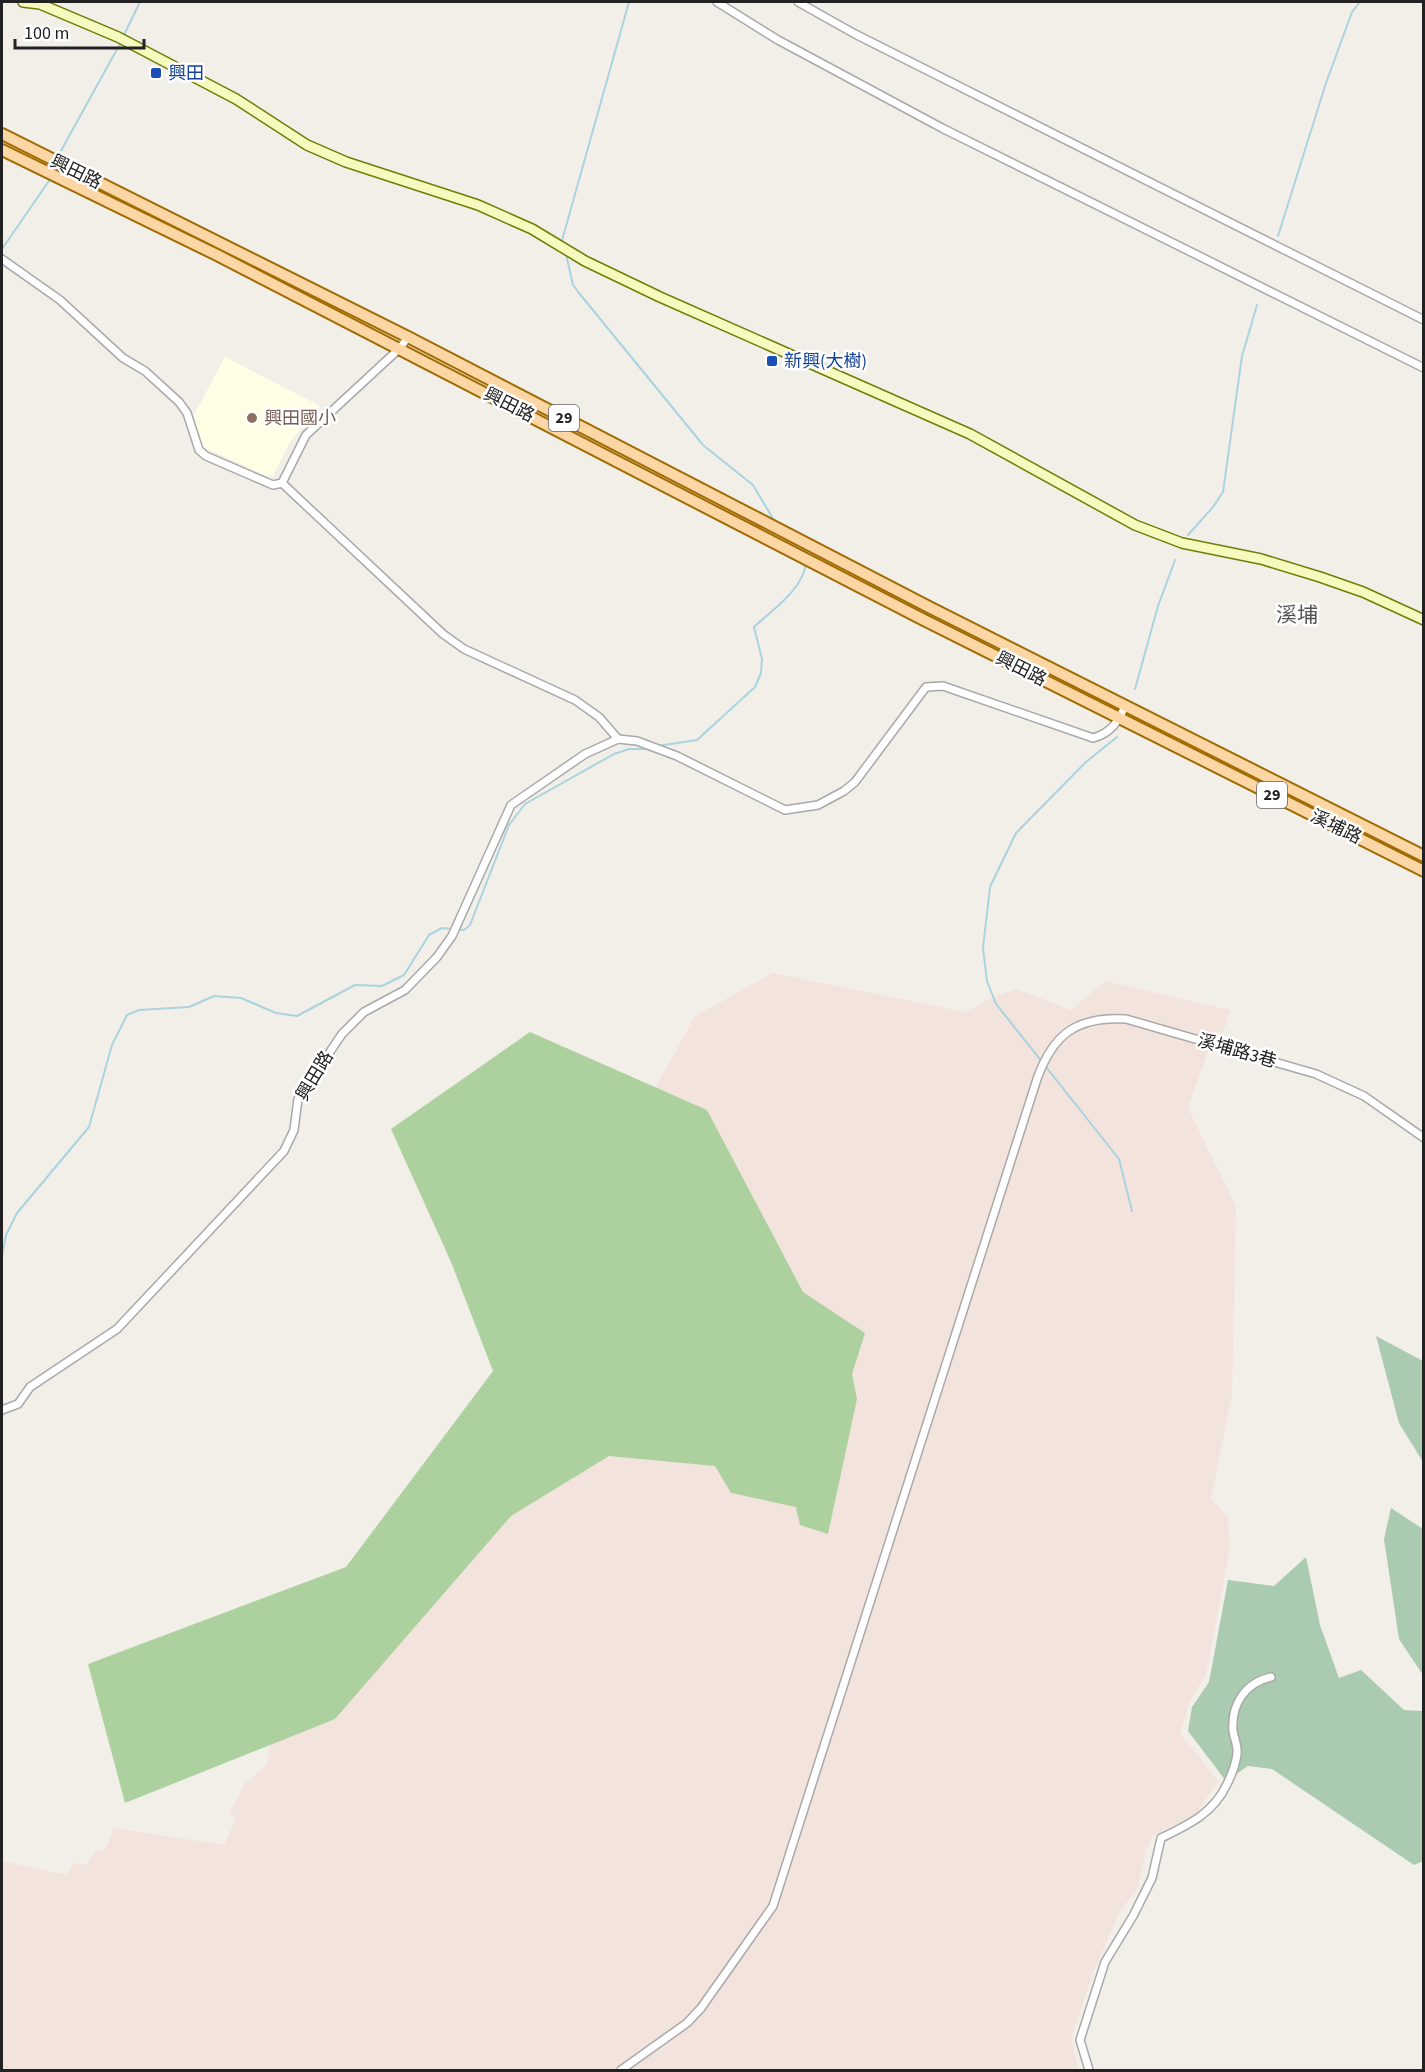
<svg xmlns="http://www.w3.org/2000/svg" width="1425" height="2072" viewBox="0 0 1425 2072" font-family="'Source Sans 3','Noto Sans TC',sans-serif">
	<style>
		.education { fill: #ffffe5 }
		.military { fill: #f3e3dd }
		.forest { fill: #add19e }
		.cemetery { fill: #aacbaf }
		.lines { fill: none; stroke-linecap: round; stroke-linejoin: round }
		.stream { stroke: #aad3df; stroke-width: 2 }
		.street-casing { stroke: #a9a9a9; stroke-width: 10 }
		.secondary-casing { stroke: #707d05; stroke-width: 12 }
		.primary-casing { stroke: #a06b00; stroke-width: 14 }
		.street { stroke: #fff; stroke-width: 7 }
		.secondary { stroke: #f7fabf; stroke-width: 9 }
		.primary { stroke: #fcd6a4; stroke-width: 10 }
		.transit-dot { fill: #1a4fb4; stroke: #fff; stroke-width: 2 }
		.education-dot { fill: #8d6e63; stroke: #fff; stroke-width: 2 }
		.labels { text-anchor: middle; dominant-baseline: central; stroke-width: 5; stroke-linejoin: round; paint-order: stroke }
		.shield { fill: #fff; stroke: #646464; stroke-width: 1.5 }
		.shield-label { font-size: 16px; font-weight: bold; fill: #222 }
		.transit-label { font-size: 18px; fill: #164399; stroke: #fff; text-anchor: start }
		.street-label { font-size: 18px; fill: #222; stroke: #fff }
		.education-label { font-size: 18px; fill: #785e54; stroke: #fff; text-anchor: start }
		.quarter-label { font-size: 21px; fill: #555; stroke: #fff }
	</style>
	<rect width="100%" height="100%" fill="#f2efe9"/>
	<polygon class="education" points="225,357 320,406 290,442 273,476 264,475 201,446 194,415"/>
	<polygon class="military" points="773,973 965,1012 991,998 1017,989 1071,1010 1105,981 1230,1010 1223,1033 1215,1031 1188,1108 1236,1206 1232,1394 1211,1499 1228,1517 1230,1548 1206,1675 1191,1699 1180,1733 1218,1781 1197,1813 1153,1836 1146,1850 1138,1887 1119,1913 1093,1973 1071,2038 1079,2070 2,2070 2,1861 67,1875 73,1863 87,1865 96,1850 105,1850 114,1828 224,1845 236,1818 230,1813 245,1783 267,1765 276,1698 317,1675 602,1185 695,1016"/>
	<polygon class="forest" points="530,1032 707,1110 803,1292 865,1333 852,1374 857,1399 828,1534 800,1525 796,1507 731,1493 715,1466 609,1456 511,1516 335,1719 125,1803 88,1664 346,1567 493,1371 451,1262 391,1129"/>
	<g class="cemetery">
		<polygon points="1376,1336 1423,1361 1423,1462 1399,1423"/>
		<polygon points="1391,1508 1423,1529 1423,1675 1399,1639 1384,1539"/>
		<polygon points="1306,1557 1320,1625 1339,1678 1361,1670 1404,1710 1423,1711 1423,1861 1414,1865 1272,1769 1248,1766 1226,1781 1188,1731 1192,1707 1209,1682 1228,1580 1274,1586"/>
	</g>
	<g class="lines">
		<g class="stream">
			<polyline points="123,37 140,2"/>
			<polyline points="57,158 121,42"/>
			<polyline points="1278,236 1326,83 1352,12 1360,2"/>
			<polyline points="561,244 629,2"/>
			<polyline points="2,249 51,178"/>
			<polyline points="566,254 573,285 579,293 703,445 753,485 775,522"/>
			<polyline points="1188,535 1213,507 1223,492 1242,356 1257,305"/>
			<polyline points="788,539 796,548"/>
			<polyline points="1135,689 1158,606 1175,560"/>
			<polyline points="1117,737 1086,762 1016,833 990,887 983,948 987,981 996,1004 1119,1159 1132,1211"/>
			<path d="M657 746 697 740 755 687 761 673 762 659 754 627C772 610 804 589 806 562"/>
			<polyline points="2,1256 6,1235 17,1213 89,1127 112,1045 127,1015 139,1010 189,1007 214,996 241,998 276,1013 297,1016 355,985 382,986 404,975 429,935 442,928 464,930 470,925 509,825 525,804 614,754 629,749 652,749"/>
		</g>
		<defs>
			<g id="street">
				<polyline points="717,2 778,40 942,128 1424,368"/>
				<polyline points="798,2 855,34 1424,320"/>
				<polyline points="2,259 60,300 123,358 145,371 179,402 187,413 199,450 206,456 273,485 282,483 306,435 400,348 408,337"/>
				<polyline points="282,483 443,634 464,649 575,700 599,717 618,739"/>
				<path d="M2 1410 18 1404 30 1387 117 1329 284 1151 294 1130 298 1099 342 1034 364 1012 405 990 437 957 452 936 511 805 585 754 618 739 637 741 677 756 785 810 818 805 844 791 855 782 926 687 943 686 1093 738C1111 733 1118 722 1125 706"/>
				<path d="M621 2070 687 2023 701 2008 773 1906 1037 1079C1053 1034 1077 1016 1126 1019L1316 1074 1364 1096 1424 1138"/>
				<path d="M1089 2070 1080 2040 1105 1962 1133 1916 1152 1878 1161 1838C1188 1825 1214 1813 1227 1784 1231 1776 1236 1763 1237 1754 1238 1746 1234 1738 1233 1731 1231 1704 1245 1683 1271 1677"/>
			</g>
			<polyline id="secondary" points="23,2 40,4 118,37 236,99 307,145 346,162 478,205 532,229 585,261 660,297 970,434 1135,525 1182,543 1261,559 1320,577 1363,592 1424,620"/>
			<g id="primary">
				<polyline points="2,134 408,337 929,607 1424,856"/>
				<polyline points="2,150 217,255 922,619 1424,871"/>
			</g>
		</defs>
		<use href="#street" class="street-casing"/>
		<use href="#secondary" class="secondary-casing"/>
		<use href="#primary" class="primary-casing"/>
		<use href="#street" class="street"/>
		<use href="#secondary" class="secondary"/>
		<use href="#primary" class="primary"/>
	</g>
	<g class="transit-dot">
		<rect x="150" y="67" width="12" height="12" rx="3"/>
		<rect x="766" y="355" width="12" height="12" rx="3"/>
	</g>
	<circle class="education-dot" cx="252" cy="418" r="6"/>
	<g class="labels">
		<g class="shield">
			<rect x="549" y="405" width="30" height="26" rx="4.5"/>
			<rect x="1257" y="782" width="30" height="26" rx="4.5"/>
		</g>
		<g class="shield-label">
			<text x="564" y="418">29</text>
			<text x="1272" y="795">29</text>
		</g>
		<g class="transit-label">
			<text x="168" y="73">興田</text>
			<text x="784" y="361">新興(大樹)</text>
		</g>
		<g class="street-label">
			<text transform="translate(76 172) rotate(26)">興田路</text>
			<text transform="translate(509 405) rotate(27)">興田路</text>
			<text transform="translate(1021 669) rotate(27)">興田路</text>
			<text transform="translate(1336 827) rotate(26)">溪埔路</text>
			<text transform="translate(1237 1051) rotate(16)">溪埔路3巷</text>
			<text transform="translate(315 1076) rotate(-59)">興田路</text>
		</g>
		<g class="education-label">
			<text x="264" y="418">興田國小</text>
		</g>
		<g class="quarter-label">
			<text x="1297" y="615">溪埔</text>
		</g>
	</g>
	<rect width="1425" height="2072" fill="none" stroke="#222222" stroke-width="6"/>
	<path d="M15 39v9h129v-9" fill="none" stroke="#222222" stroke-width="3"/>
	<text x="24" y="39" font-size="18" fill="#222222" stroke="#ffffff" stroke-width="4.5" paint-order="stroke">100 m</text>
</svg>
